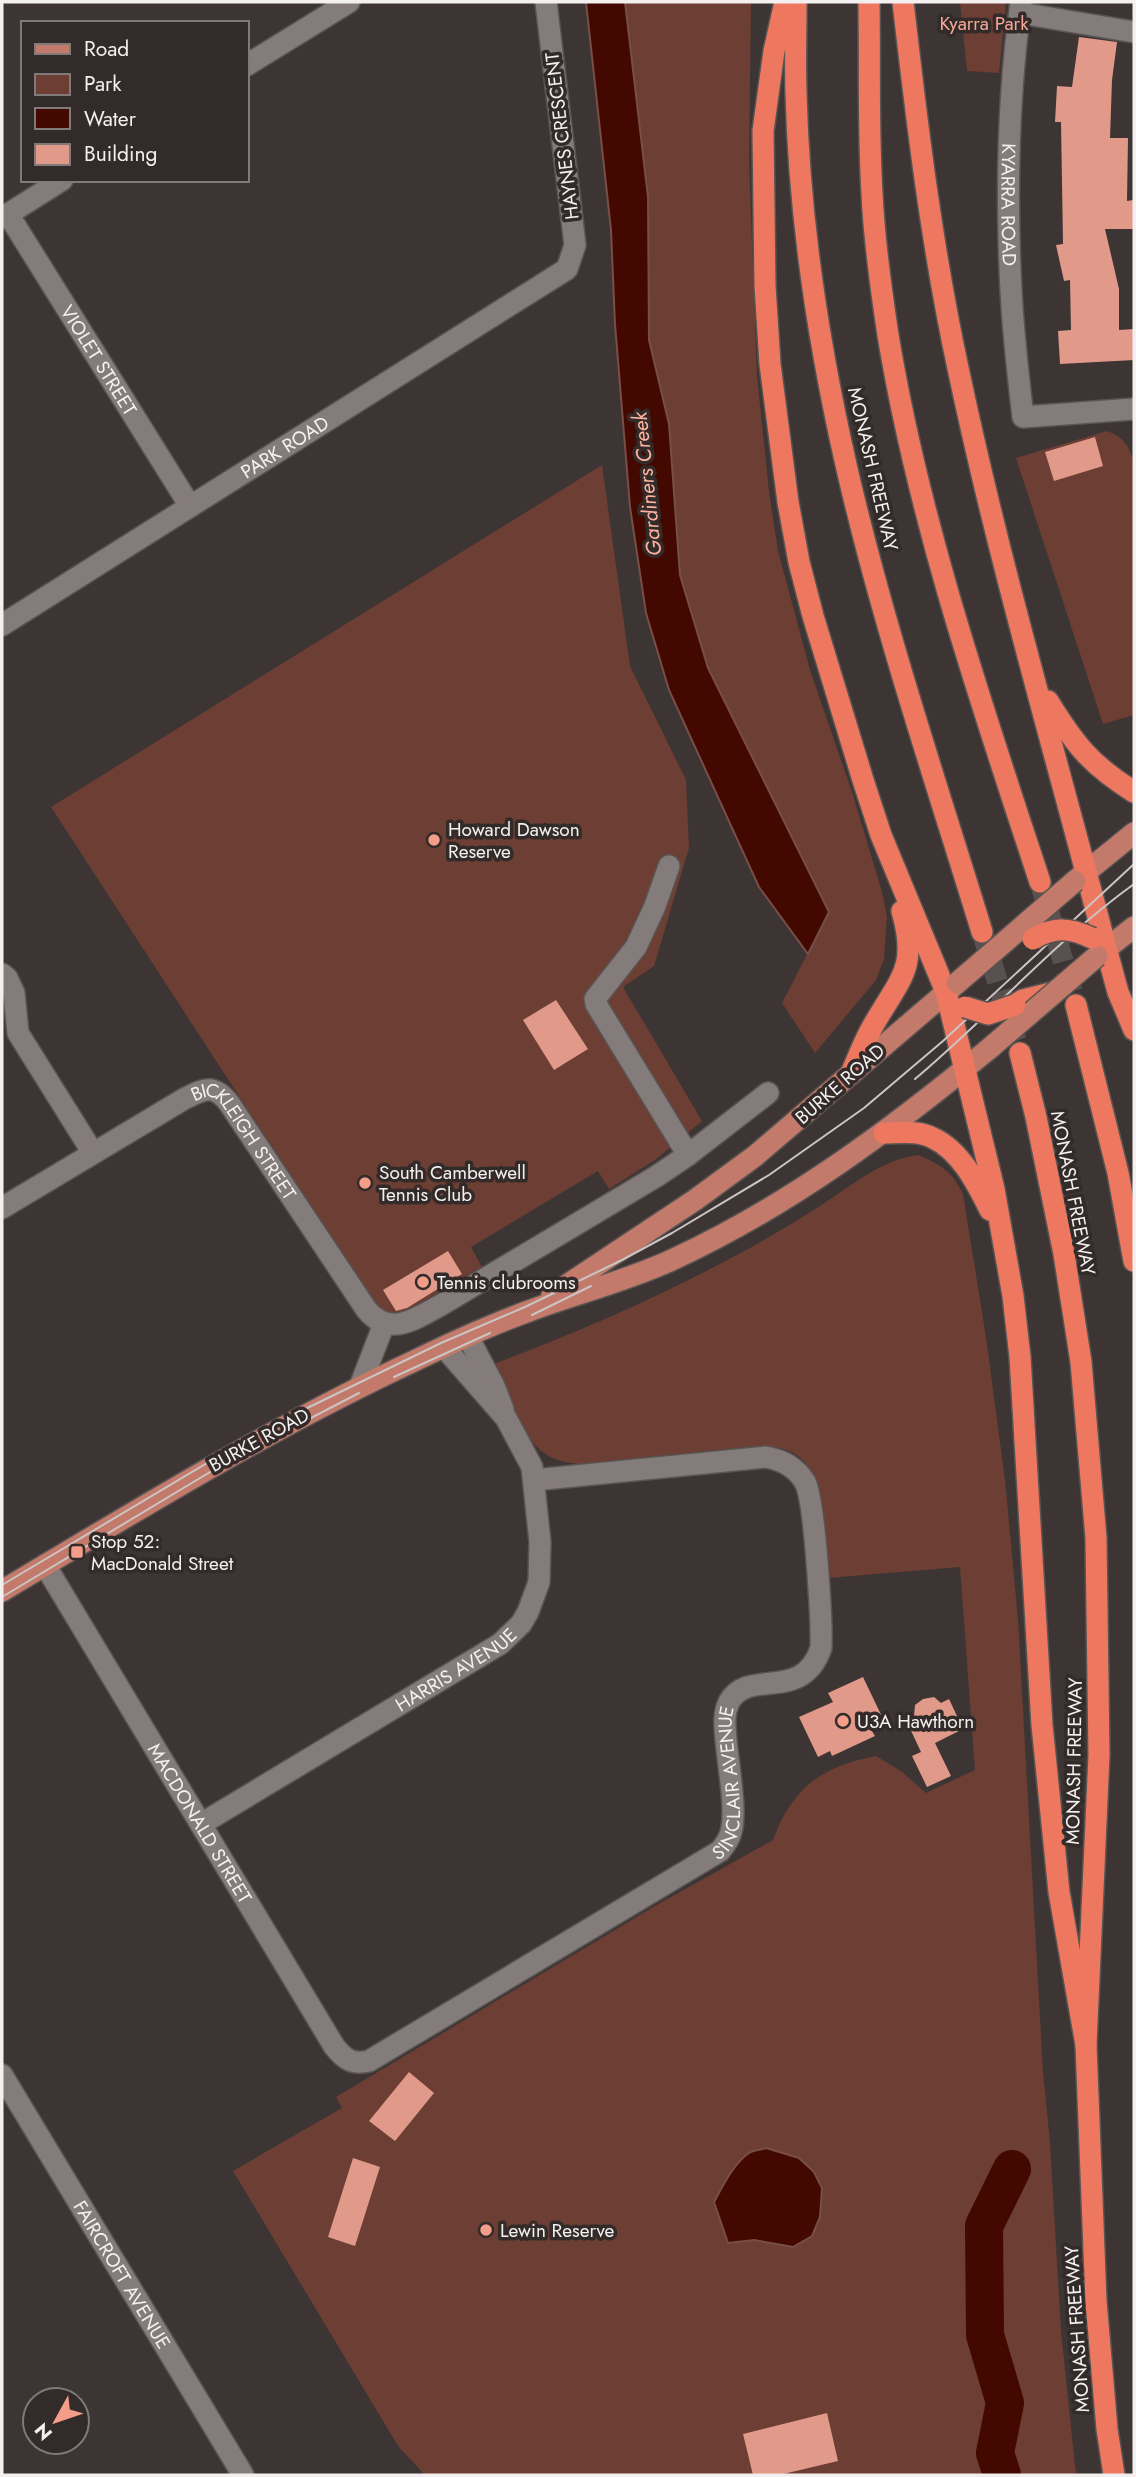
<svg xmlns="http://www.w3.org/2000/svg" width="1136" height="2477" viewBox="0 0 1136 2477" font-family="Jost,sans-serif">
	<style>
		.green { fill: #6c3e34 }
		.water { fill: #430901; stroke: #784e48; stroke-width: 2 }
		.lines { fill: none; stroke-linecap: round; stroke-linejoin: round }
		.river { stroke: #430901; stroke-width: 38 }
		.building { fill: #e19a89 }
		.highway-tunnel { stroke: #585150; stroke-width: 21; stroke-dasharray: 21 10; stroke-linecap: butt }
		.minor-casing { stroke: #595452; stroke-width: 24 }
		.major-casing { stroke: #595452; stroke-width: 24 }
		.highway-casing { stroke: #595452; stroke-width: 24 }
		.minor { stroke: #847c7a; stroke-width: 21 }
		.major { stroke: #c47a6a; stroke-width: 21 }
		.highway { stroke: #ee785f; stroke-width: 21 }
		.tram { stroke: #cac5c4; stroke-width: 2 }
		.major-bridge-casing { stroke: #595452; stroke-width: 24; stroke-linecap: butt }
		.highway-bridge-casing { stroke: #595452; stroke-width: 24; stroke-linecap: butt }
		.major-bridge { stroke: #c47a6a; stroke-width: 21 }
		.highway-bridge { stroke: #ee785f; stroke-width: 21 }
		.poi-dot { fill: #f49e8a; stroke: #322b2a; stroke-width: 2.5 }
		.labels { text-anchor: middle; dominant-baseline: central; stroke-width: 7; stroke-linejoin: round; paint-order: stroke }
		.park-label { font-size: 19px; fill: #f6a897; stroke: #322b2a }
		.street-label { font-size: 19px; fill: #f4f0ef; stroke: #322b2a }
		.poi-label { font-size: 19px; fill: #f4f0ef; stroke: #322b2a; text-anchor: start }
		.water-label { font-size: 21px; font-style: italic; fill: #ffb09f; stroke: #322b2a }
	</style>
	<rect width="100%" height="100%" fill="#3d3534"/>
	<g class="green">
		<polygon points="625,2 751,2 749,162 757,376 769,491 778,551 810,670 853,795 882,892 887,917 884,959 876,980 815,1053 782,1003 829,912 708,668 680,575 669,424 649,340 648,197"/>
		<polygon points="960,2 1006,2 999,73 967,71"/>
		<path d="M1107 431C1124 437 1129 446 1134 463V715L1103 724 1016 458Z"/>
		<polygon points="602,465 630,666 686,780 689,848 654,966 623,987 702,1121 655,1160 609,1189 598,1171 471,1247 482,1267 415,1306 416,1310 395,1317 378,1310 51,807"/>
		<path d="M918 1155C941 1165 952 1171 963 1194L986 1337 1005 1480 1018 1619 1043 2072 1050 2143 1061 2331 1076 2475H425L398 2446 233 2171 342 2108 336 2097 655 1906 773 1840C792 1788 822 1766 876 1756L901 1771 926 1793 975 1770 960 1567 828 1578 820 1493C809 1452 787 1444 748 1447L580 1464C565 1463 550 1459 539 1449 519 1431 502 1388 496 1363 576 1333 657 1298 733 1257 763 1241 792 1224 820 1206 851 1186 881 1160 918 1155Z"/>
	</g>
	<g class="water">
		<polygon points="586,2 625,2 648,197 649,340 669,424 680,575 708,668 829,912 808,954 759,887 669,690 646,613 630,507 615,324 611,230"/>
		<path d="M766 2148 799 2158 814 2172 822 2188 820 2217 812 2236 793 2247 754 2240 728 2243 714 2202C723 2186 733 2164 749 2153 753 2150 761 2150 766 2148Z"/>
	</g>
	<g class="lines">
		<polyline class="river" points="1002,2475 995,2453 1005,2403 985,2335 984,2226 1012,2169"/>
	</g>
	<g class="building">
		<polygon points="1079,37 1117,42 1112,80 1110,138 1128,138 1127,201 1133,200 1133,229 1105,229 1119,289 1119,330 1134,329 1134,360 1060,364 1058,331 1071,330 1070,280 1064,281 1056,245 1063,244 1061,122 1055,122 1057,86 1072,87"/>
		<polygon points="1095,437 1103,466 1054,481 1045,452"/>
		<polygon points="556,1000 588,1049 554,1070 523,1020"/>
		<polygon points="448,1251 462,1274 407,1308 396,1311 383,1290"/>
		<polygon points="863,1677 886,1725 872,1731 875,1736 832,1756 830,1751 818,1757 799,1717 833,1702 828,1693"/>
		<polygon points="934,1697 941,1703 949,1699 963,1729 935,1743 951,1776 927,1787 912,1756 921,1752 906,1720 914,1716 915,1705 923,1699"/>
		<polygon points="409,2072 434,2093 395,2141 369,2121"/>
		<polygon points="353,2158 380,2167 355,2246 328,2237"/>
		<polygon points="827,2413 838,2461 779,2475 753,2475 743,2434"/>
	</g>
	<g class="lines">
		<g class="highway-tunnel">
			<polyline points="1040,882 1076,1005"/>
			<polyline points="982,932 1020,1053"/>
		</g>
		<defs>
			<g id="minor">
				<path id="s1" d="M1021 2C1008 96 1006 195 1011 290 1013 332 1018 375 1023 417L1134 409"/>
				<polyline points="1020,13 1134,32"/>
				<polyline points="247,65 349,2"/>
				<path id="s2" d="M8 214 190 506"/>
				<polyline points="2,218 62,180"/>
				<path id="s3" d="M2 625 567 269 575 245 546 2"/>
				<polyline points="669,866 655,906 636,947 595,999 596,1004 688,1155"/>
				<polyline points="2,974 7,978 14,993 18,1033 93,1153"/>
				<path id="s4" d="M2 1208 184 1099C204 1089 213 1083 229 1103L366 1309C389 1338 415 1319 441 1305L657 1176 688 1155 768 1093"/>
				<polyline points="468,1337 494,1386 503,1409"/>
				<polyline points="360,1386 384,1324"/>
				<path id="s5" d="M45 1565 334 2046C344 2059 352 2065 369 2061L720 1851C725 1845 729 1840 731 1832 737 1811 728 1764 726 1740 725 1728 723 1714 729 1702 748 1667 802 1704 821 1648 822 1623 815 1501 805 1482 796 1467 783 1460 766 1457L534 1480"/>
				<path id="s6" d="M201 1824 500 1644 521 1624 528 1612 539 1582 540 1542 532 1467 506 1418 444 1347"/>
				<path id="s7" d="M2 2075 243 2475"/>
			</g>
			<g id="major">
				<polyline points="1075,881 1134,833"/>
				<polyline points="1097,956 1134,927"/>
				<polyline points="552,1295 695,1200 755,1156 957,983"/>
				<path d="M2 1591C137 1510 271 1428 414 1361 451 1343 490 1325 529 1311 577 1293 627 1281 674 1259 790 1205 892 1129 990 1048"/>
			</g>
			<g id="highway">
				<polyline points="785,2 774,51 763,131 765,286 770,364 788,502 799,562 813,616 863,780 881,835 946,992 994,1189 1013,1296 1020,1357 1042,1725 1059,1892 1086,2045"/>
				<path d="M796 2C796 32 795 62 796 92 799 218 819 347 847 469 883 625 935 779 982 932"/>
				<path d="M869 2C870 65 868 130 872 193 874 240 881 289 888 335 919 522 981 703 1040 882"/>
				<path d="M903 2C917 124 932 248 958 368 999 563 1056 755 1106 948L1118 992 1134 1030"/>
				<path d="M1048 701C1075 745 1091 765 1134 792"/>
				<polyline points="1015,1005 1023,1000 1055,992"/>
				<polyline points="1076,1005 1118,1173 1134,1261"/>
				<polyline points="1020,1053 1036,1117 1064,1254 1081,1362 1096,1538 1099,1755 1086,2045 1096,2301 1107,2429 1114,2475"/>
				<path d="M851 1074C858 1057 865 1039 874 1024 901 977 918 968 902 911"/>
				<path d="M884 1133C899 1133 918 1130 933 1138 961 1151 977 1184 990 1210"/>
			</g>
		</defs>
		<use href="#minor" class="minor-casing"/>
		<use href="#major" class="major-casing"/>
		<use href="#highway" class="highway-casing"/>
		<use href="#minor" class="minor"/>
		<use href="#major" class="major"/>
		<use href="#highway" class="highway"/>
		<g class="tram">
			<path d="M915 1079C989 1017 1056 940 1134 884"/>
			<polyline points="532,1315 591,1286"/>
			<polyline points="394,1377 490,1333"/>
			<polyline points="2,1585 266,1428 441,1343 525,1307 622,1260 672,1233 769,1175 864,1108 943,1041 1134,864"/>
			<polyline points="2,1597 230,1460 359,1393"/>
		</g>
		<defs>
			<g id="major-bridge">
				<polyline points="957,983 1075,881"/>
				<polyline points="990,1048 1097,956"/>
			</g>
			<g id="highway-bridge">
				<path d="M1033 939C1055 926 1070 928 1092 938"/>
				<polyline points="965,1007 988,1014 1015,1005"/>
			</g>
		</defs>
		<use href="#major-bridge" class="major-bridge-casing"/>
		<use href="#highway-bridge" class="highway-bridge-casing"/>
		<use href="#major-bridge" class="major-bridge"/>
		<use href="#highway-bridge" class="highway-bridge"/>
	</g>
	<g class="poi-dot">
		<circle cx="434" cy="840" r="7"/>
		<circle cx="365" cy="1183" r="7"/>
		<circle cx="423" cy="1282" r="7"/>
		<rect x="70" y="1545" width="14" height="14" rx="3.5"/>
		<circle cx="843" cy="1721" r="7"/>
		<circle cx="486" cy="2230" r="7"/>
	</g>
	<g class="labels">
		<g class="park-label">
			<text x="984" y="23">Kyarra Park</text>
		</g>
		<g class="street-label">
			<text transform="translate(562 136) rotate(-97)">HAYNES CRESCENT</text>
			<text stroke="none"><textPath href="#s1" startOffset="203">KYARRA ROAD</textPath></text>
			<text stroke="none"><textPath href="#s2" startOffset="172">VIOLET STREET</textPath></text>
			<text stroke="none"><textPath href="#s3" startOffset="334">PARK ROAD</textPath></text>
			<text transform="translate(873 469) rotate(77)">MONASH FREEWAY</text>
			<text transform="translate(840 1084) rotate(-41)">BURKE ROAD</text>
			<text stroke="none"><textPath href="#s4" startOffset="299">BICKLEIGH STREET</textPath></text>
			<text transform="translate(1073 1193) rotate(79)">MONASH FREEWAY</text>
			<text transform="translate(259 1440) rotate(-29)">BURKE ROAD</text>
			<text stroke="none"><textPath href="#s6" startOffset="298">HARRIS AVENUE</textPath></text>
			<text transform="translate(1074 1761) rotate(-89)">MONASH FREEWAY</text>
			<text stroke="none"><textPath href="#s5" startOffset="1082">SINCLAIR AVENUE</textPath></text>
			<text stroke="none"><textPath href="#s5" startOffset="301">MACDONALD STREET</textPath></text>
			<text stroke="none"><textPath href="#s7" startOffset="233">FAIRCROFT AVENUE</textPath></text>
			<text transform="translate(1077 2329) rotate(-94)">MONASH FREEWAY</text>
		</g>
		<g class="poi-label">
			<text x="448" y="829">Howard Dawson<tspan x="448" dy="22">Reserve</tspan></text>
			<text x="379" y="1172">South Camberwell<tspan x="379" dy="22">Tennis Club</tspan></text>
			<text x="437" y="1282">Tennis clubrooms</text>
			<text x="91" y="1541">Stop 52:<tspan x="91" dy="22">MacDonald Street</tspan></text>
			<text x="857" y="1721">U3A Hawthorn</text>
			<text x="500" y="2230">Lewin Reserve</text>
		</g>
		<g class="water-label">
			<text transform="translate(647 484) rotate(-96)">Gardiners Creek</text>
		</g>
	</g>
	<rect width="1136" height="2477" fill="none" stroke="#f4f0ef" stroke-width="7"/>
	<rect x="21" y="21" width="228" height="161" fill="#322b2a" stroke="#807a79" stroke-width="2"/>
	<rect x="35" y="44" width="35" height="10" fill="#c47a6a" stroke="#807a79" stroke-width="2"/>
	<text x="84" y="56" font-size="21" fill="#f4f0ef">Road</text>
	<rect x="35" y="74" width="35" height="21" fill="#6c3e34" stroke="#807a79" stroke-width="2"/>
	<text x="84" y="91" font-size="21" fill="#f4f0ef">Park</text>
	<rect x="35" y="108" width="35" height="21" fill="#430901" stroke="#807a79" stroke-width="2"/>
	<text x="84" y="126" font-size="21" fill="#f4f0ef">Water</text>
	<rect x="35" y="144" width="35" height="21" fill="#e19a89" stroke="#807a79" stroke-width="2"/>
	<text x="84" y="161" font-size="21" fill="#f4f0ef">Building</text>
	<g transform="translate(56 2421) rotate(230)"><circle r="33" fill="#322b2a" stroke="#807a79" stroke-width="2"/>
	<path d="M0-5L12 26L0 18L-12 26Z" fill="#f49e8a"/>
	<text y="-10" font-size="19" font-weight="bold" text-anchor="middle" fill="#f4f0ef">N</text>
	</g>
</svg>
